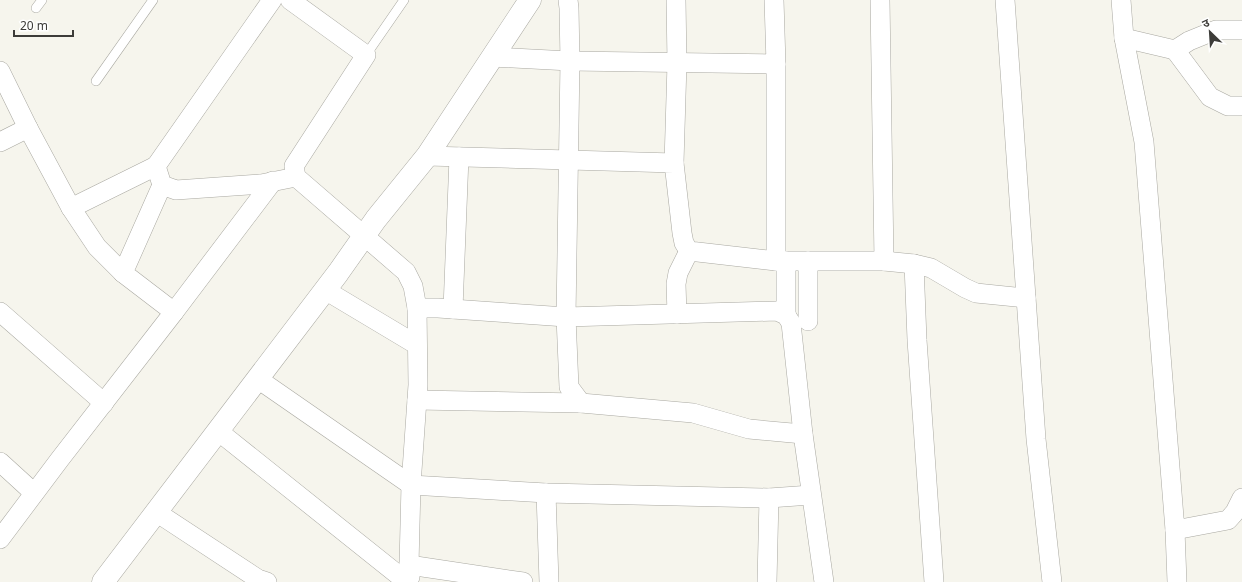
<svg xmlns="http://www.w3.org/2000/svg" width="1242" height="582" viewBox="0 0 1242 582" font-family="'Noto Sans','Noto Sans Devanagari',sans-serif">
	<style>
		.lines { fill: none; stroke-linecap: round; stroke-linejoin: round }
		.service-casing { stroke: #a9a8a1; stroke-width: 10 }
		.minor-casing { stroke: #a9a8a1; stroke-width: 20 }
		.tertiary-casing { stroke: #a9a8a1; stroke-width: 23 }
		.service { stroke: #fff; stroke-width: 9 }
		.minor { stroke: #fff; stroke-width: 19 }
		.tertiary { stroke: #fff; stroke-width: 22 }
	</style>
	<rect width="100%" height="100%" fill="#f6f5ed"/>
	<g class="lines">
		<defs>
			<g id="service">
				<polyline points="36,8 42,0"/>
				<polyline points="366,55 404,0"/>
				<polyline points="96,81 153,0"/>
			</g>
			<g id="minor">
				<polyline points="272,0 156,166 162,185 176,190 261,184 296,177"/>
				<polyline points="290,0 366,55 294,166 296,177 406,272 413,286 417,308"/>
				<polyline points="568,0 569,8 570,61 566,317 569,387 581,403 693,413 749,429 803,434"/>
				<polyline points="1005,0 1036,439 1052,582"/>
				<polyline points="1121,0 1124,38 1144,142 1175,530 1228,520 1235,512 1242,498"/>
				<polyline points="1124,38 1175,50 1189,41 1216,30 1242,30"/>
				<polyline points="1175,50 1210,97 1228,106 1242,106"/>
				<polyline points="492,57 570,61 776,64 774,0"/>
				<polyline points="0,71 28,128"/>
				<polyline points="0,142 28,128 71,208 156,166"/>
				<polyline points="427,156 674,163 682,233 684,243 689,251 776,261 884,261 880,0"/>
				<polyline points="674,163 677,63 676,0"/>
				<polyline points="162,185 123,273 174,312 273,181"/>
				<polyline points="71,208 97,247 123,273"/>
				<polyline points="776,261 776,64"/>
				<polyline points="884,261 914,264 931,268 965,288 976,293 1026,298"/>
				<polyline points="914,264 917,340 934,582"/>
				<polyline points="325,290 417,345"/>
				<polyline points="453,309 459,157"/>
				<polyline points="0,312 104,403"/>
				<polyline points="677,314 676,284 678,273 689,251"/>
				<polyline points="786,315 786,261"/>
				<polyline points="808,321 808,261"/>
				<polyline points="258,379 411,485 546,493"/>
				<polyline points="417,400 581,403"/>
				<polyline points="218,431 407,582"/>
				<polyline points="0,462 34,493"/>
				<polyline points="156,512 258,579 267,582"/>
				<polyline points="1175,530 1177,582"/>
				<polyline points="0,539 60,459 174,312"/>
				<polyline points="409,565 411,485 418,385 417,308 438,308 566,317 777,311 786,315 791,323 803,434 824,582"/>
				<polyline points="410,577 409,565 523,582"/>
				<polyline points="549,582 546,493 769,498 811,495"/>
				<polyline points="767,582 769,498"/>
			</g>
			<polyline id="tertiary" points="103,582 338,273 376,219 427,156 530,0"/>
		</defs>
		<use href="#service" class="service-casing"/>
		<use href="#minor" class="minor-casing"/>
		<use href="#tertiary" class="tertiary-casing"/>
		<use href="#service" class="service"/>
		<use href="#minor" class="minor"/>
		<use href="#tertiary" class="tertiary"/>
	</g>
	<g transform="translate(1210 32) rotate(335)" stroke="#ffffff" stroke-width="3" paint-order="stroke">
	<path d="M0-3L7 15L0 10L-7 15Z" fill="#3d3c39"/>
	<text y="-6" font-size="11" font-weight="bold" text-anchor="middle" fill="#3d3c39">उ</text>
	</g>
	<path d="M14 30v6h59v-6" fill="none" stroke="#3d3c39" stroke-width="2"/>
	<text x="20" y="30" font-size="12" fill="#3d3c39" stroke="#ffffff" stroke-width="3" paint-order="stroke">20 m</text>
</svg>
